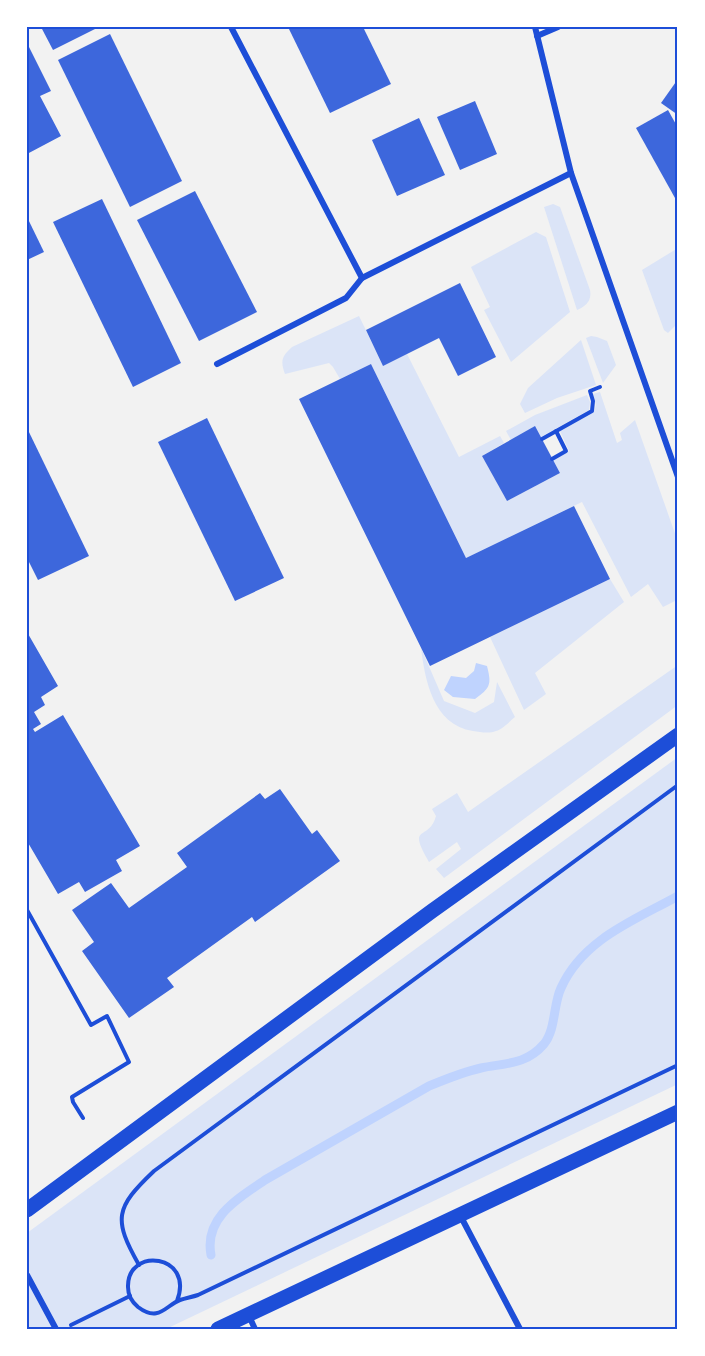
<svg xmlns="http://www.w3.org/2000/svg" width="705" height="1356" viewBox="0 0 705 1356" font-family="'Fira Sans Condensed',sans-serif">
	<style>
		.green { fill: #dbe4f7 }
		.water { fill: #bfd3fe }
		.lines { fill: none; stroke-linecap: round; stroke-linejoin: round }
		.stream { stroke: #bfd3fe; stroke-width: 9 }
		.building { fill: #3d67dc }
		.path { stroke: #1d4ed8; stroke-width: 4 }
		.minor { stroke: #1d4ed8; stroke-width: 6 }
		.primary { stroke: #1d4ed8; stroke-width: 15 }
		.neatline { fill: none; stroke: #1d4ed8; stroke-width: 2 }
	</style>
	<rect width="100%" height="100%" fill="#f2f2f2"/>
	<g class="green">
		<path d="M553 204 560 207 590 290C592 301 586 306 577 310L544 207Z"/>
		<polygon points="536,232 546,237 570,312 511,362 484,310 490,307 471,267"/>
		<polygon points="678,248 678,323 668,333 664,330 642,270"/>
		<path d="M359 316 383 365 407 354 459 457 500 436 504 443 482 456 507 501 560 473 553 460 569 451 560 431 594 412 596 405 593 394 600 392 617 443 622 440 620 433 635 420 678 542 677 600 663 607 648 584 631 597 582 502 466 558 371 364 340 379 333 367 329 363 285 374C280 361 282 356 292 347Z"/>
		<polygon points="591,336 597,337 607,341 616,365 603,383 586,338"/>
		<polygon points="581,340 596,385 557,398 525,413 520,404 528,388"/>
		<polygon points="587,395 590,402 589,410 541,437 511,440 506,431 535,415"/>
		<polygon points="610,579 624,602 535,673 546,694 524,710 490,637"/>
		<path d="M421 648 444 701 475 713 494 702 497 682 515 717C510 721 503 729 496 731 489 734 480 732 473 731 433 725 425 680 421 648Z"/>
		<path d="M678 665V705L444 878 436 869 461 849 457 842 429 862C406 823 429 842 436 816L432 809 457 793 468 812Z"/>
		<polygon points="678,757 678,1084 166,1329 27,1329 27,1233"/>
	</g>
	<path class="water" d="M476 663 487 666C492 685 490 688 475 699L453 697 444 690 451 676 466 678 474 671Z"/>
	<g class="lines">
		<path class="stream" d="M211 1255C204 1218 237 1199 265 1180L429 1086C446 1079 463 1072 481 1068 505 1063 526 1065 544 1044 556 1029 553 1005 561 988 583 939 635 920 678 896"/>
	</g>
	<g class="building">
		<polygon points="41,27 99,27 53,50"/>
		<polygon points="288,27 363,27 391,84 330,113"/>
		<polygon points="110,34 182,181 130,207 58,60"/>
		<polygon points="27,43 51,91 40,96 61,136 27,154"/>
		<polygon points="678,79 678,115 661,103"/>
		<polygon points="475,101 497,154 460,170 437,117"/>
		<polygon points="668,110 678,128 678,196 675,198 636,128"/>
		<polygon points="419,118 445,175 397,196 372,140"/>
		<polygon points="195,191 257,312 199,341 137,220"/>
		<polygon points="102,199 181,363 133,387 53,222"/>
		<polygon points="27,217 44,252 27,260"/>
		<polygon points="460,283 496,357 458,376 439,338 383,366 366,330"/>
		<polygon points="371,364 466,558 574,506 610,579 430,666 299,399"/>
		<polygon points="207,418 284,578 235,601 158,442"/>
		<polygon points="535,426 560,473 507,501 482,456"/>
		<polygon points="27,428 89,556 38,580 27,558"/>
		<polygon points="27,632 58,686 41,697 45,705 34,712 41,724 33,729 35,732 63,715 140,846 116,860 122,871 85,892 79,882 58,894 27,841"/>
		<polygon points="280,789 312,834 317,830 340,861 255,922 252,917 167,978 174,987 129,1018 82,951 94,942 72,910 111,883 129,908 187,867 177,853 260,793 265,799"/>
	</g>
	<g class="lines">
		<g class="path">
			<polyline points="542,439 592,411 593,401 590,391 600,387"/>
			<polyline points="552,459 566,451 556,431"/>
			<polyline points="27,910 91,1025 107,1016 129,1062 72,1097 73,1102 83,1118"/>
			<path d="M139 1265C113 1219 115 1208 154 1171L678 785"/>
			<path d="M177 1301C195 1254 127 1246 128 1287 128 1295 132 1302 138 1307 159 1323 166 1305 180 1300 186 1298 192 1297 198 1295L678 1065"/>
			<polyline points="71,1325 130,1296"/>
		</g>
		<g class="minor">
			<polyline points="231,27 362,278"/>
			<polyline points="535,27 571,173 678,477"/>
			<polyline points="537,36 558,27"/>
			<polyline points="217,364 346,298 362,278 571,173"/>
			<polyline points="460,1215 520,1329"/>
			<polyline points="27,1275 56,1329"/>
			<polyline points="249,1316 255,1329"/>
		</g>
		<g class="primary">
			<polyline points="27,1210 432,911 678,735"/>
			<polyline points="218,1329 678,1112"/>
		</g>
	</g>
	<rect width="705" height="1356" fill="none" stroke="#ffffff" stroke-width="57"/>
	<rect x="28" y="28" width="648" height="1300" class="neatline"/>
</svg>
